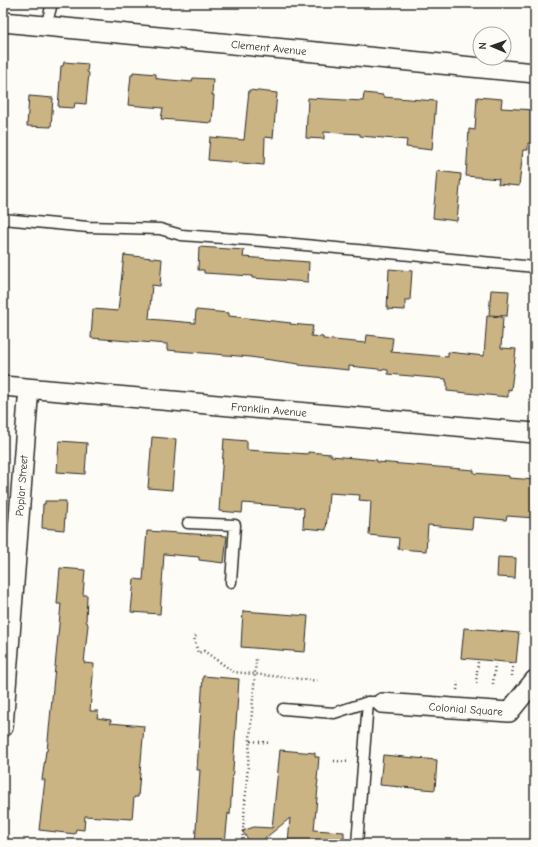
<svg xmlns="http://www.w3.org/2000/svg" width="538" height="847" viewBox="0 0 538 847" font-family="'Comic Neue',sans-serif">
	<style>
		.building { fill: #cbb483; stroke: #2b2b2b }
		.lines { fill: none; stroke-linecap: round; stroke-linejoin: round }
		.lane-casing { stroke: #2b2b2b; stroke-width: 13 }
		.street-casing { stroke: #2b2b2b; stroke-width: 22 }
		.path { stroke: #2b2b2b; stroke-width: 2.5; stroke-dasharray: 1 3; stroke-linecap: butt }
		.lane { stroke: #fdfcf7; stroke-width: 10 }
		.street { stroke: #fdfcf7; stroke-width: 19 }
		.labels { text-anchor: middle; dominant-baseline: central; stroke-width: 4; stroke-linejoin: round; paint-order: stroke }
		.street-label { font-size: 11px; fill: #2b2b2b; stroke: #fdfcf7 }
	</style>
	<rect width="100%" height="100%" fill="#fdfcf7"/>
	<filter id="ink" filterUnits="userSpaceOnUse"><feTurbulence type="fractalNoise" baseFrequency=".025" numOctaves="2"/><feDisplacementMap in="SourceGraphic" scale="8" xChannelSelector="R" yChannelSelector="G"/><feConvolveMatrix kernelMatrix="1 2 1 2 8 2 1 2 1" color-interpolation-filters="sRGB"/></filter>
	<g filter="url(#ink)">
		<g class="building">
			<polygon points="64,62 88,64 87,72 89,73 86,104 75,103 74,108 58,107 61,66 63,66"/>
			<polygon points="133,72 156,74 156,78 159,79 192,82 193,78 213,79 212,95 214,95 212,123 161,119 163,108 128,105 131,75 133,75"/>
			<polygon points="249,90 277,93 273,138 265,137 264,165 208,160 210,137 244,140"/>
			<polygon points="364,93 383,95 383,97 436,101 432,150 406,147 407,140 360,136 360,134 324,132 324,139 306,138 308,98 363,101"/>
			<polygon points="29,96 53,98 51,127 27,126"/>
			<polygon points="477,97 502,99 501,108 535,110 535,143 528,143 528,150 523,150 519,186 498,184 499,179 466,176 469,129 475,130"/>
			<polygon points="437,171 461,174 457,221 433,218"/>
			<polygon points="199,247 244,250 243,257 309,262 308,282 252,278 252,276 204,273 204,270 198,270"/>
			<polygon points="124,255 162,259 160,286 152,285 149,319 195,323 196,310 229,313 229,316 291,323 290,324 313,326 311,336 323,337 323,339 366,343 367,335 393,338 391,352 448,357 448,352 484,356 487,316 503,317 501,348 516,349 511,390 508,389 508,397 447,391 447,382 446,382 446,379 388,374 388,370 349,366 349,370 299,365 299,364 250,357 167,350 167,344 91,338 93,309 118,311"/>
			<polygon points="389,269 412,271 410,300 405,300 405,310 387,309"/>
			<polygon points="491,290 509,291 507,316 489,315"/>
			<polygon points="152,437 176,439 172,490 148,488"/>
			<polygon points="224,439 247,441 247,450 308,454 308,452 331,454 331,456 377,460 377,462 474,470 474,473 509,476 509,478 535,480 535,518 507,516 506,520 473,517 472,529 428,525 426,551 398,549 399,538 369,535 371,501 359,500 360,495 329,493 326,530 303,528 304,508 243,503 242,513 219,511"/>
			<polygon points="59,441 87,443 85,474 57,472"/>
			<polygon points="45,501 66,501 64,530 42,528 43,504 45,504"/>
			<polygon points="147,531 227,536 224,563 199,560 199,557 164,554 160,614 131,612 134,579 143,580"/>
			<polygon points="498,557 516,558 515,578 497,577"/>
			<polygon points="60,568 85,570 83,595 87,595 86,622 87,622 88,625 84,663 94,664 90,711 98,711 97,718 111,720 110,723 144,726 138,797 134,797 132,819 85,816 84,830 76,829 75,834 39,830 45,780 42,780 46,751 47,751 61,604 57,604"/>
			<polygon points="243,611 308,616 305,652 241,647"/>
			<polygon points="464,628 519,633 516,663 461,658"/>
			<polygon points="203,676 239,679 230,815 228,813 225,844 195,844 200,770 197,770"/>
			<polygon points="280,750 315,753 315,757 319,757 317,780 318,780 317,787 318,787 314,830 344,832 344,844 288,844 290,818 258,844 250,842 242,831 254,827 272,828"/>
			<polygon points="383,755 437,760 435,790 380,785"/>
		</g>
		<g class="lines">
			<defs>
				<g id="lane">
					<polyline points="46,27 52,3"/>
					<polyline points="3,219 88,227 160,229 181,235 263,241 535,267"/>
					<polyline points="188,523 235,525 231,582"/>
					<polyline points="283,709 334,713 368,702 374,702"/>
					<polyline points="357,844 368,702"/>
				</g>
				<g id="street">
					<path id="s1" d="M3 22 535 73"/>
					<path id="s2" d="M3 386 535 433"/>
					<path id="s3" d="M382 703 509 712 535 680"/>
					<path id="s4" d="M3 727 28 400 30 389"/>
				</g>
			</defs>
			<use href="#lane" class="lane-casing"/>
			<use href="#street" class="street-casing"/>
			<g class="path">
				<polyline points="196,636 194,638 198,653 204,651 234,672 320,681"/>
				<polyline points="512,676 513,666"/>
				<polyline points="476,683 478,661"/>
				<polyline points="493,684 495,664"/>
				<polyline points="457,690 458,682"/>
				<polyline points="251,741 270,743"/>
				<polyline points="334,761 349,762"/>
				<polyline points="242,844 256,659"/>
			</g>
			<use href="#lane" class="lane"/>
			<use href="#street" class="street"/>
		</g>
	</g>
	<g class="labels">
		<g class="street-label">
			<text stroke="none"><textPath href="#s1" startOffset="267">Clement Avenue</textPath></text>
			<text stroke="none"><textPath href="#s2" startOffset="267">Franklin Avenue</textPath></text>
			<text stroke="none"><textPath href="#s4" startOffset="242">Poplar Street</textPath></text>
			<text stroke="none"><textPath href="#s3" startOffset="84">Colonial Square</textPath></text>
		</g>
	</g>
	<rect width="538" height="847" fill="none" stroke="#fdfcf7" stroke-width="16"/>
	<rect x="8" y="8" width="522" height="831" fill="none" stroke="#2b2b2b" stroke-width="1.5" filter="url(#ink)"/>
	<g transform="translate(492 46) rotate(272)"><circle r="19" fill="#fdfcf7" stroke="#a9a8a5"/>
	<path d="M0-3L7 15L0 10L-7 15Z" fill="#2b2b2b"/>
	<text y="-6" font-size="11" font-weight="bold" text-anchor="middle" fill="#2b2b2b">N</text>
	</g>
</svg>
